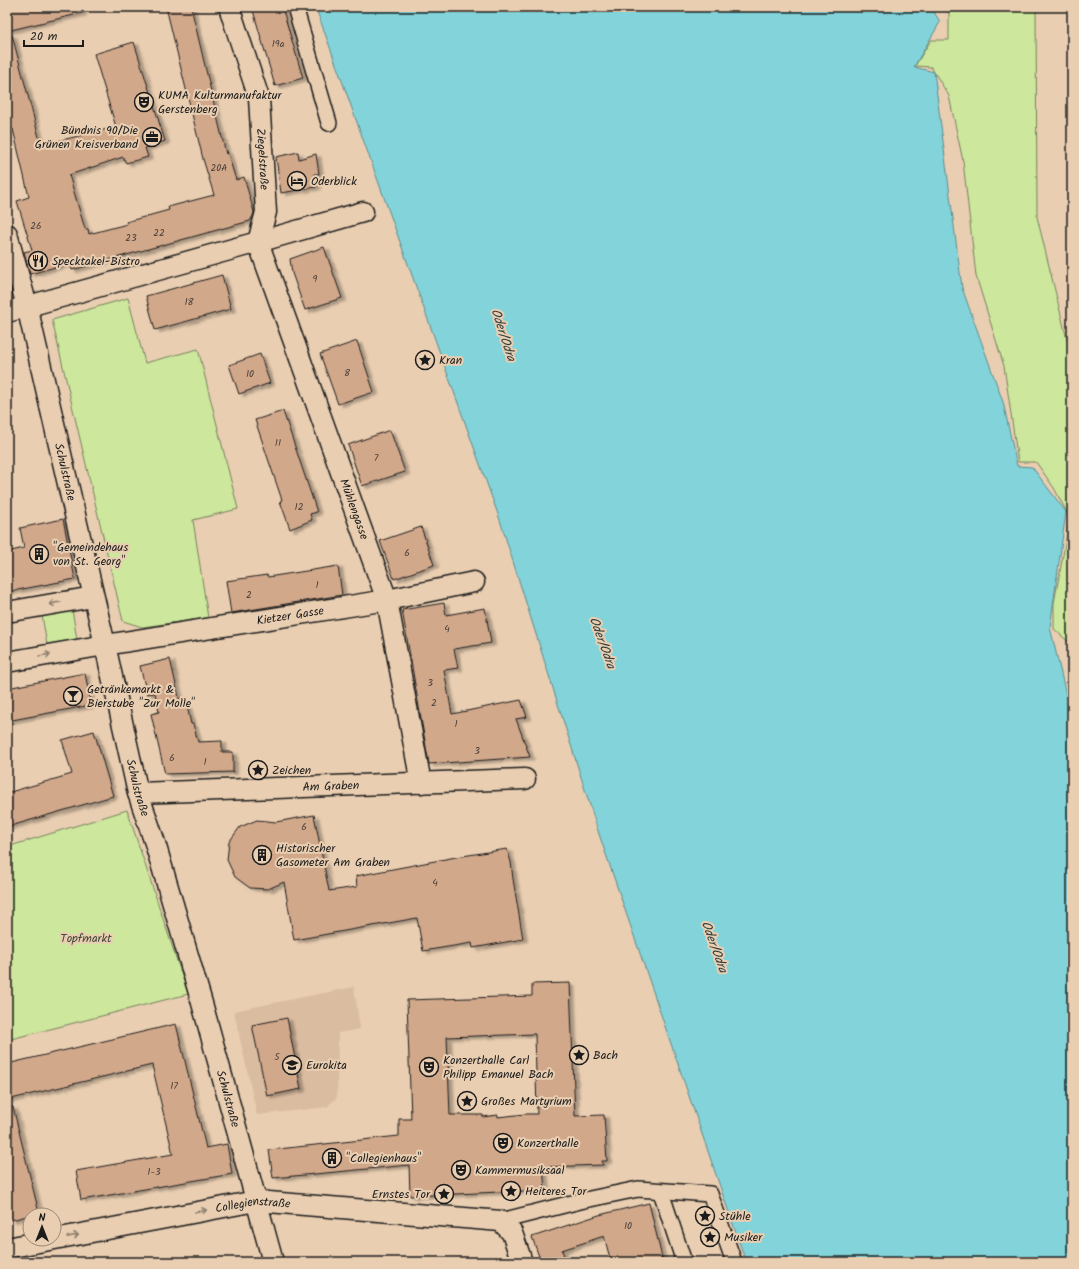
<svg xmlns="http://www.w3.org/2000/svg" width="1079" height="1269" viewBox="0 0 1079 1269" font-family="Kalam,sans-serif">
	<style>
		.built { fill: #dabca0 }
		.green { fill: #cde79d; stroke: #74825c }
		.water { fill: #83d4da; stroke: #5a8a8e }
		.building { fill: #d2a88b; stroke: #1c1c1c; fill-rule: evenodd; filter: url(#shadow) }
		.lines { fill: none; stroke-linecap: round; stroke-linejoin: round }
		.pedestrian-casing { stroke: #1c1c1c; stroke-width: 18 }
		.minor-casing { stroke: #1c1c1c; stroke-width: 23 }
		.pedestrian { stroke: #e9ceb1; stroke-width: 15 }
		.minor { stroke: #e9ceb1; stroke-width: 20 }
		.oneway { stroke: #8d7e6e }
		.labels { text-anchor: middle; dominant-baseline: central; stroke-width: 4; stroke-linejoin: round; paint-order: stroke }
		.number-label { font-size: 10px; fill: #4a3f38 }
		.poi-label { font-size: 12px; fill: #1c1c1c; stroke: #e9ceb1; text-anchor: start }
		.street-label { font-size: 12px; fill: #1c1c1c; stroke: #e9ceb1 }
		.park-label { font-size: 12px; fill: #3f4536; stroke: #e9ceb1 }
		.water-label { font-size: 13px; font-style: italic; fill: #314142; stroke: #e9ceb1 }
	</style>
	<defs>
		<filter id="shadow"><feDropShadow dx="4.5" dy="2.5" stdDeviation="1" flood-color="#0004"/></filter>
	</defs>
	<rect width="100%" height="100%" fill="#e9ceb1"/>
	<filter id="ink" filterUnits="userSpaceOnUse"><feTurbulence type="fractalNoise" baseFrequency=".025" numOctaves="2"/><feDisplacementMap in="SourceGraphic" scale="8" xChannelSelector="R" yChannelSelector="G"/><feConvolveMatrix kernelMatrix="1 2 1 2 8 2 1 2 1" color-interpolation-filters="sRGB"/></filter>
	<g filter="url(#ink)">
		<polygon class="built" points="354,987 360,1029 338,1033 337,1097 327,1107 257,1115 234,1011"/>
		<g class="green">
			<polygon points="946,7 1036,7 1037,217 1072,360 1072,645 1054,629 1054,603 1070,518 1054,488 1036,462 1018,462 1004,366 976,276 963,161 949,96 931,67 915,66 931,40 949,40 949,14"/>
			<polygon points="128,298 145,363 198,349 238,509 193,520 208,618 142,627 123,621 52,320"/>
			<polygon points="72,609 77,640 47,645 42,615"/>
			<polygon points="127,810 188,994 7,1040 7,847"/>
		</g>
		<polygon class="water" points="317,7 931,7 940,22 914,67 934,72 962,288 1003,402 1017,466 1032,467 1066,512 1050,627 1072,720 1072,1262 746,1262 599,834 499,517 318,14"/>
		<g class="building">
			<polygon points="7,7 81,7 82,13 7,31"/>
			<polygon points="166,7 191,7 226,154 227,151 236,180 244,177 254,212 253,216 250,221 72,270 70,263 30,274 24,252 32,250 17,201 29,197 13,129 7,131 7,35 12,35 41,145 116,127 94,54 134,42 165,141 145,148 148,157 126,163 123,157 69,175 85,229 88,229 89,234 127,224 126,222 169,210 168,207 214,195 203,159"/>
			<polygon points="252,7 282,7 303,78 275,86"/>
			<polygon points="298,152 299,159 316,154 319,174 314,174 316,187 281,193 276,157"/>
			<polygon points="324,247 342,298 305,310 292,273 290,259"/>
			<polygon points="222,275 231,309 155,330 146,296"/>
			<polygon points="357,341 374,392 338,404 320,354"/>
			<polygon points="260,354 270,383 239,394 229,365"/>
			<polygon points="283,411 317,512 310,514 312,520 290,529 280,501 282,500 255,420"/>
			<polygon points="390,430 405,472 362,486 348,445"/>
			<polygon points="63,519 75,579 7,592 7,552 24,548 20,528"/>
			<polygon points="421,527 434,565 394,579 380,541"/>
			<polygon points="338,566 342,595 231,613 226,581 267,575 268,577"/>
			<polygon points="444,603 446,615 485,608 491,643 454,649 458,668 444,670 452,714 521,700 527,717 516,719 530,757 429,764 402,610"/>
			<polygon points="170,659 180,702 186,701 191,724 193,724 198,742 222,741 222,752 233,752 233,772 165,774 151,714 159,712 155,693 147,694 140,666"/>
			<polygon points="85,673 91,705 7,721 7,688"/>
			<polygon points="94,731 113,796 7,827 7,793 72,774 62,740"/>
			<polygon points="314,815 329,891 357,887 356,876 456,857 507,849 511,862 513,879 523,939 473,948 472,943 423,951 417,918 294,940 284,882 268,889 250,888 235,877 227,860 229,842 240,827 257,820 276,822"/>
			<path d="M570 983 575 1116 604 1115 607 1161H602L603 1165 543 1167 545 1190 410 1196 409 1165 273 1178 269 1150 399 1136V1119H411L407 1000 532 996V984ZM535 1034 537 1114H525L498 1117V1115L483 1117V1115H450L447 1037Z"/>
			<polygon points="287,1018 301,1089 267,1096 252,1025"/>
			<polygon points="176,1024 206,1148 227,1144 232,1174 81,1200 76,1171 173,1154 152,1065 7,1100 7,1064"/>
			<polygon points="13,1107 39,1213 11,1220 7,1204 7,1108"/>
			<polygon points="649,1203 663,1262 611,1262 604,1236 562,1250 566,1262 541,1262 532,1237 599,1215"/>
		</g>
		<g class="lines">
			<defs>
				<g id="pedestrian">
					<polyline points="295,7 329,123"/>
					<polyline points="661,1192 684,1262"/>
					<polyline points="501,1221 580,1201 638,1189 710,1194 734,1262"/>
				</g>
				<g id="minor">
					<path id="s1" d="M229 7 259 98 266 212 258 242 387 600 421 783"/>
					<path id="s2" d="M7 234 27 306 105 645 138 793 155 843 202 1003 273 1262"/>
					<polyline points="7,312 258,242 363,212"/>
					<polyline points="7,612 93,597"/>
					<path id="s3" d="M7 662 105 645 387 600 474 582"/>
					<path id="s4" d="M138 793 525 779"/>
					<path id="s5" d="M7 1248 256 1201 501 1221 512 1233 522 1262"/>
				</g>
			</defs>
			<use href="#pedestrian" class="pedestrian-casing"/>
			<use href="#minor" class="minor-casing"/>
			<use href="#pedestrian" class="pedestrian"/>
			<use href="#minor" class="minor"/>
		</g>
		<defs><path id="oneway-shaft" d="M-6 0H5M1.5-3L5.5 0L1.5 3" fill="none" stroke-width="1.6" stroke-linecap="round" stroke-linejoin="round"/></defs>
		<g class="oneway">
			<use href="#oneway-shaft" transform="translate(55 603) rotate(170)"/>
			<use href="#oneway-shaft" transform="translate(45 655) rotate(-10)"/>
			<use href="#oneway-shaft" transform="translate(201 1211) rotate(-11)"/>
			<use href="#oneway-shaft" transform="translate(73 1236) rotate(-11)"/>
		</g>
	</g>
	<defs>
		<symbol id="theatre-ring" viewBox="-11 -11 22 22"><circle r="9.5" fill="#e9ceb1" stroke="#1c1c1c" stroke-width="1.5"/><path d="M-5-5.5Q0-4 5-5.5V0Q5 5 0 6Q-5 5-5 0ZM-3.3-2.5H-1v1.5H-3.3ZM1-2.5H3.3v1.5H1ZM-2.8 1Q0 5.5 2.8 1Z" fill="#1c1c1c"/></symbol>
		<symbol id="office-ring" viewBox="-11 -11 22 22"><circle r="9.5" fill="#e9ceb1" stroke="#1c1c1c" stroke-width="1.5"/><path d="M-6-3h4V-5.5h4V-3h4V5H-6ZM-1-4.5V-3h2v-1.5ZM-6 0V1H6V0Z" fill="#1c1c1c"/></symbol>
		<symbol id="hotel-ring" viewBox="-11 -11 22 22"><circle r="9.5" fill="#e9ceb1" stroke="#1c1c1c" stroke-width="1.5"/><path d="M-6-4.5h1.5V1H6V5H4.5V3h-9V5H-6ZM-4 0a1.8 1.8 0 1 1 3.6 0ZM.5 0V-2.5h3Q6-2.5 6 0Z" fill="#1c1c1c"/></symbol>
		<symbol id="restaurant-ring" viewBox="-11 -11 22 22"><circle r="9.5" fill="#e9ceb1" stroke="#1c1c1c" stroke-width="1.5"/><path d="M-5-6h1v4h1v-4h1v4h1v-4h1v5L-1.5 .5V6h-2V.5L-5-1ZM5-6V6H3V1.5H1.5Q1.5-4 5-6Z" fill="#1c1c1c"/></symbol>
		<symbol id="sight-ring" viewBox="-11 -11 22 22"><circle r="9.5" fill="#e9ceb1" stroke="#1c1c1c" stroke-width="1.5"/><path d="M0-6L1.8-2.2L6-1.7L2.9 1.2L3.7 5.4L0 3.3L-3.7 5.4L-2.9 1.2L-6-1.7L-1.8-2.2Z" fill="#1c1c1c"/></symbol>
		<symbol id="building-ring" viewBox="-11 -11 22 22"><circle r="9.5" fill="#e9ceb1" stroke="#1c1c1c" stroke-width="1.5"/><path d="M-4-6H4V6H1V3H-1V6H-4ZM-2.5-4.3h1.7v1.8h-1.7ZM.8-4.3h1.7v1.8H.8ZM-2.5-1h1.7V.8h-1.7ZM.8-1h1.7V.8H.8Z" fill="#1c1c1c"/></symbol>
		<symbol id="bar-ring" viewBox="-11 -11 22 22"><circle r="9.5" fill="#e9ceb1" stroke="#1c1c1c" stroke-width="1.5"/><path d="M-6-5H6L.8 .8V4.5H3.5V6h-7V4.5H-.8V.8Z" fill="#1c1c1c"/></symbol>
		<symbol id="school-ring" viewBox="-11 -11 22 22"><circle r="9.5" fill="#e9ceb1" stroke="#1c1c1c" stroke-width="1.5"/><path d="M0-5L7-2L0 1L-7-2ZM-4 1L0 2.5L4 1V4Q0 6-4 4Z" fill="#1c1c1c"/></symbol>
	</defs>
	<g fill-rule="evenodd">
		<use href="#theatre-ring" x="133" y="91" width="22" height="22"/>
		<use href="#office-ring" x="141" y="126" width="22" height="22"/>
		<use href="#hotel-ring" x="286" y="170" width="22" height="22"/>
		<use href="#restaurant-ring" x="27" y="250" width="22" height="22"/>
		<use href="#sight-ring" x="414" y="349" width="22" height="22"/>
		<use href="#building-ring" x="28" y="543" width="22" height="22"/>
		<use href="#bar-ring" x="62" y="685" width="22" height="22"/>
		<use href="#sight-ring" x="247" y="759" width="22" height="22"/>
		<use href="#building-ring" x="251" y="844" width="22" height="22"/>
		<use href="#sight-ring" x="568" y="1044" width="22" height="22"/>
		<use href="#school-ring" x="281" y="1054" width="22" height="22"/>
		<use href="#theatre-ring" x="418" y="1056" width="22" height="22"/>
		<use href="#sight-ring" x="456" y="1090" width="22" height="22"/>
		<use href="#theatre-ring" x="492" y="1132" width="22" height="22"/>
		<use href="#building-ring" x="321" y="1147" width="22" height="22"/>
		<use href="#theatre-ring" x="450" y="1159" width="22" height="22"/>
		<use href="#sight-ring" x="500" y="1180" width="22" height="22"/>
		<use href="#sight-ring" x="433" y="1183" width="22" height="22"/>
		<use href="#sight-ring" x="694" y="1205" width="22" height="22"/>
		<use href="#sight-ring" x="699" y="1226" width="22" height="22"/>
	</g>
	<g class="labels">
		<g class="number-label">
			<text x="278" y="44">19a</text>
			<text x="219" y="168">20A</text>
			<text x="36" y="226">26</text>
			<text x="159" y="233">22</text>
			<text x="131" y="238">23</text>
			<text x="315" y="279">9</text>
			<text x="189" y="302">18</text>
			<text x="347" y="373">8</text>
			<text x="250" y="374">10</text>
			<text x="278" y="443">11</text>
			<text x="376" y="458">7</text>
			<text x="299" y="507">12</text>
			<text x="407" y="553">6</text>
			<text x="317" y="585">1</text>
			<text x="249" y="595">2</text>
			<text x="447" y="629">4</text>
			<text x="430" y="683">3</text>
			<text x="434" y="703">2</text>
			<text x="456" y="724">1</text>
			<text x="477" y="751">3</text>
			<text x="172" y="758">6</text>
			<text x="205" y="762">1</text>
			<text x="304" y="827">6</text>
			<text x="435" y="883">4</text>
			<text x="277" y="1057">5</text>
			<text x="174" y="1086">17</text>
			<text x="154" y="1172">1-3</text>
			<text x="628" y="1226">10</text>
		</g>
		<g class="poi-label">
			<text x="158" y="95">KUMA Kulturmanufaktur<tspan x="158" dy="14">Gerstenberg</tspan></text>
			<text x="138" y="130" text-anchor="end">Bündnis 90/Die<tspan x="138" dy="14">Grünen Kreisverband</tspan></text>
			<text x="311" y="181">Oderblick</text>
			<text x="52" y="261">Specktakel-Bistro</text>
			<text x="439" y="360">Kran</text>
			<text x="53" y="547">"Gemeindehaus<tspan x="53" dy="14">von St. Georg"</tspan></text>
			<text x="87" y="689">Getränkemarkt &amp;<tspan x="87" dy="14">Bierstube "Zur Molle"</tspan></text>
			<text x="272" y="770">Zeichen</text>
			<text x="276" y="848">Historischer<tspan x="276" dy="14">Gasometer Am Graben</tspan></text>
			<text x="593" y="1055">Bach</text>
			<text x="443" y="1060">Konzerthalle Carl<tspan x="443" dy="14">Philipp Emanuel Bach</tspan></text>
			<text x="306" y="1065">Eurokita</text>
			<text x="481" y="1101">Großes Martyrium</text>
			<text x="517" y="1143">Konzerthalle</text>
			<text x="346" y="1158">"Collegienhaus"</text>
			<text x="475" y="1170">Kammermusiksaal</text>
			<text x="525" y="1191">Heiteres Tor</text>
			<text x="430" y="1194" text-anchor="end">Ernstes Tor</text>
			<text x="719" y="1216">Stühle</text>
			<text x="724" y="1237">Musiker</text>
		</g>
		<g class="street-label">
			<text stroke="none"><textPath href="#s1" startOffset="157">Ziegelstraße</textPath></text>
			<text stroke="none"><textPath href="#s2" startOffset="245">Schulstraße</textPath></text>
			<text stroke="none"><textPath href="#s1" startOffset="525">Mühlengasse</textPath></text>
			<text stroke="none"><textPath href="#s3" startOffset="287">Kietzer Gasse</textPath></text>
			<text stroke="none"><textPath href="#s4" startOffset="193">Am Graben</textPath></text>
			<text stroke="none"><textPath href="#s2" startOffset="569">Schulstraße</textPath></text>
			<text stroke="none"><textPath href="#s2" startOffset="893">Schulstraße</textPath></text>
			<text stroke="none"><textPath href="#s5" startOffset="250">Collegienstraße</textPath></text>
		</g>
		<g class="park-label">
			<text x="86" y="938">Topfmarkt</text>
		</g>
		<g class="water-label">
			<text transform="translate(503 335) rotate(72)">Oder/Odra</text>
			<text transform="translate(602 643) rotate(70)">Oder/Odra</text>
			<text transform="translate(714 947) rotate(70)">Oder/Odra</text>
		</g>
	</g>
	<rect width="1079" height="1269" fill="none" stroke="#e9ceb1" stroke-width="24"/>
	<rect x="12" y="12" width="1055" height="1245" fill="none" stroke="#1c1c1c" stroke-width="1.5" filter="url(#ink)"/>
	<g transform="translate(42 1227)"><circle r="19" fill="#e9ceb1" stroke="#978775"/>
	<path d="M0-3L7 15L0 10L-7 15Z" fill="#1c1c1c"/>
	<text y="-6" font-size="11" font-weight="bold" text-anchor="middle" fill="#1c1c1c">N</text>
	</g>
	<path d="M24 40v6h59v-6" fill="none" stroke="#1c1c1c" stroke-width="2"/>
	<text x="30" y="40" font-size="12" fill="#1c1c1c" stroke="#e9ceb1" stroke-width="3" paint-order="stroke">20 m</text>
</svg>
